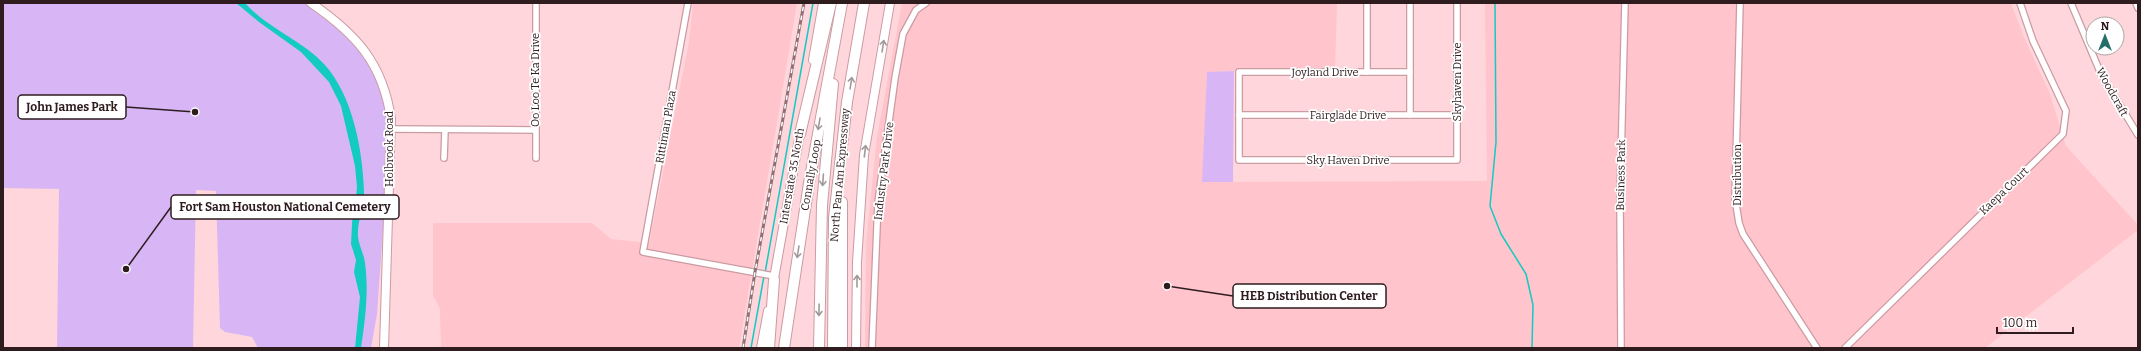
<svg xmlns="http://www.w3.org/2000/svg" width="2141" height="351" viewBox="0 0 2141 351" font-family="Bitter,serif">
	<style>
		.built { fill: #ffc4cc }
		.green { fill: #d8b6f5 }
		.water { fill: #13cbc2 }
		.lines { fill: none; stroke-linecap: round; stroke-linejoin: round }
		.stream { stroke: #13cbc2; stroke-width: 1.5 }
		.street-casing { stroke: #cb9ba2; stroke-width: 8 }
		.secondary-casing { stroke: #cb9ba2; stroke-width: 10 }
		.highway-casing { stroke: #cb9ba2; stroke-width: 12 }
		.street { stroke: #fff; stroke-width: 5.5 }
		.secondary { stroke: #fff; stroke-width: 8 }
		.highway { stroke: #fff; stroke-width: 10 }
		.rail-casing { stroke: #8d7175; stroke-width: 3 }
		.rail { stroke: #fff; stroke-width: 1.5; stroke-dasharray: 4.5; stroke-linecap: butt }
		.oneway { stroke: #a1999a }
		.labels { text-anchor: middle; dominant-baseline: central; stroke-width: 3.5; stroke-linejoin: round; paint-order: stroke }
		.street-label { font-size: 11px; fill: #2e1c1f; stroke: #fff }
		.leader { fill: none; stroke: #2e1c1f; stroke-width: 1.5 }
		.callout-dot { fill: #2e1c1f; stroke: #fff; stroke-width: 1.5 }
		.callout { fill: #fff; stroke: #2e1c1f; stroke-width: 1.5 }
		.callout-label { font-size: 12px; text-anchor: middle; font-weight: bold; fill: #2e1c1f }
	</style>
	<rect width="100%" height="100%" fill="#ffd6db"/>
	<g class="built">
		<polygon points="693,3 797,3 739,348 441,348 440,309 433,295 433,223 592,223 611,239 649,243 689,42"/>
		<polygon points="902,3 1337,3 1335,69 1207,72 1203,182 1487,181 1485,3 2011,3 2023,35 2050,94 2066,146 2138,225 2138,230 1985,348 865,348 866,243 877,137"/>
	</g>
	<g class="green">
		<polygon points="3,3 310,3 354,36 386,96 390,129 377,314 371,348 258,348 252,337 225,332 220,328 216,191 196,190 193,348 57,348 59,189 3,188"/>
		<polygon points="1234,71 1233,182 1202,182 1207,72"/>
	</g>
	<path class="water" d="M236 3H245C267 28 302 40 324 64 353 95 363 152 364 192 364 208 357 221 358 237 359 246 364 254 365 263 369 291 365 321 361 348H355L360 297 354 272 356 260 351 244 353 205 356 197 357 187 355 166 341 106 329 82 301 52 259 22Z"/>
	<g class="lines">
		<g class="stream">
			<polyline points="1495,3 1496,142 1490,206 1501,234 1526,274 1533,305 1532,348"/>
			<polyline points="765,273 813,3"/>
			<polyline points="751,348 764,276"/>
		</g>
		<defs>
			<g id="street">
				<polyline points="536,3 536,158"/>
				<polyline points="688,3 643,252 774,276"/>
				<polyline points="1367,3 1367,72"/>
				<polyline points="1410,3 1410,115"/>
				<polyline points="1740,3 1735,198 1739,223 1743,234 1817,348"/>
				<polyline points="2071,3 2101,74 2138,135"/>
				<polyline points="2136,3 2138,8"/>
				<polyline points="1410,72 1239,72 1239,160 1457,160 1457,3"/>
				<polyline points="1239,115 1457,115"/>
				<polyline points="390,129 535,130"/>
				<polyline points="444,158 445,130"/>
				<polyline points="872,348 878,202 895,78 903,34 916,10 926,3"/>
				<polyline points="1621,348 1620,199 1625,3"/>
				<polyline points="1845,348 2063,134 2066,111 2033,41 2020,3"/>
			</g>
			<g id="secondary">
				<path d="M311 3C356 34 383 63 391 119L384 348"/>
				<polyline points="813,60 823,3"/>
				<polyline points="773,284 801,128"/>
				<polyline points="761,348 768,311"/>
				<polyline points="856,348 857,262 864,155 890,3"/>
			</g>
			<g id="highway">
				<polyline points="800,134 831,3"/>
				<polyline points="769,348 774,280"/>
				<polyline points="784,348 809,183 842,3"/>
				<polyline points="819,348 822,205 833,84"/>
				<polyline points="833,348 834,218 847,102 864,3"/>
				<polyline points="842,348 842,202"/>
			</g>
		</defs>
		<use href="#street" class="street-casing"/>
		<use href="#secondary" class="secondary-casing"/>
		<use href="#highway" class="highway-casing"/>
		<use href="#street" class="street"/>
		<use href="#secondary" class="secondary"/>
		<use href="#highway" class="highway"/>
		<defs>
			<polyline id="rail" points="743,348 755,272 804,3"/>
		</defs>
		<use href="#rail" class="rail-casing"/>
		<use href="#rail" class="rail"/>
	</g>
	<defs><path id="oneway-shaft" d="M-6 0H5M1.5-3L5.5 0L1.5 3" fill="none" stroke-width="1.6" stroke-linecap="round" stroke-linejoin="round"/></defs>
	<g class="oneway">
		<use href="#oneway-shaft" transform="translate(883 46) rotate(-81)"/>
		<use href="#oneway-shaft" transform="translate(851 83) rotate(-81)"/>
		<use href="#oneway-shaft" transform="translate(819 124) rotate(100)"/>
		<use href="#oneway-shaft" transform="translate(865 151) rotate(-83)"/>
		<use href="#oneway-shaft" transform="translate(823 180) rotate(94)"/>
		<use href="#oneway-shaft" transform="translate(798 252) rotate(99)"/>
		<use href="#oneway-shaft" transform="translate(857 281) rotate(-90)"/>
		<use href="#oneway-shaft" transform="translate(819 310) rotate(91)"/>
	</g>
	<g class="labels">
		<g class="street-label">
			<text x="1325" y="72">Joyland Drive</text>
			<text transform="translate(535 80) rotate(-90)">Oo Loo Te Ka Drive</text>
			<text transform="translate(1457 82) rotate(-90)">Skyhaven Drive</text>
			<text transform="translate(2112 92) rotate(61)">Woodcraft</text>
			<text x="1348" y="115">Fairglade Drive</text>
			<text transform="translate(666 127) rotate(-80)">Rittiman Plaza</text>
			<text transform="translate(389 149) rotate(-90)">Holbrook Road</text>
			<text x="1348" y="160">Sky Haven Drive</text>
			<text transform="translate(884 171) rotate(-83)">Industry Park Drive</text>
			<text transform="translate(811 175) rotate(-80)">Connally Loop</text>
			<text transform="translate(840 175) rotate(-85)">North Pan Am Expressway</text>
			<text transform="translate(1621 175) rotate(-89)">Business Park</text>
			<text transform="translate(1737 175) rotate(-90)">Distribution</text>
			<text transform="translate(792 176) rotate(-80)">Interstate 35 North</text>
			<text transform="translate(2004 191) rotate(-44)">Kaepa Court</text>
		</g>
	</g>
	<path class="leader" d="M195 112L126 107M126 269L171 207M1167 286L1233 296"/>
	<g class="callout-dot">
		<circle cx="195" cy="112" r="4"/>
		<circle cx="126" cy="269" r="4"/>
		<circle cx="1167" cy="286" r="4"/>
	</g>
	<g class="callout">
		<rect x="18" y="95" width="108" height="24" rx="4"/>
		<rect x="171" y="195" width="228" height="24" rx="4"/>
		<rect x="1233" y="284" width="153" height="24" rx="4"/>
	</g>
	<g class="callout-label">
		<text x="72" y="111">John James Park</text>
		<text x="285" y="211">Fort Sam Houston National Cemetery</text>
		<text x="1309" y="300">HEB Distribution Center</text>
	</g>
	<rect width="2141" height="351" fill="none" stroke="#2e1c1f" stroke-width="8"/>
	<g transform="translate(2105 36)"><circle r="19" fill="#ffffff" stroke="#aba4a5"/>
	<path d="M0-3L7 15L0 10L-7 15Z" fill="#256f6a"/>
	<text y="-6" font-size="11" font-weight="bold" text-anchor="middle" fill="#2e1c1f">N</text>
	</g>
	<path d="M1997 327v6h76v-6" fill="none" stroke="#2e1c1f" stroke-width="2"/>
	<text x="2003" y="327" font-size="12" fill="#2e1c1f" stroke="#ffffff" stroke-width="3" paint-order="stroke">100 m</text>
</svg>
